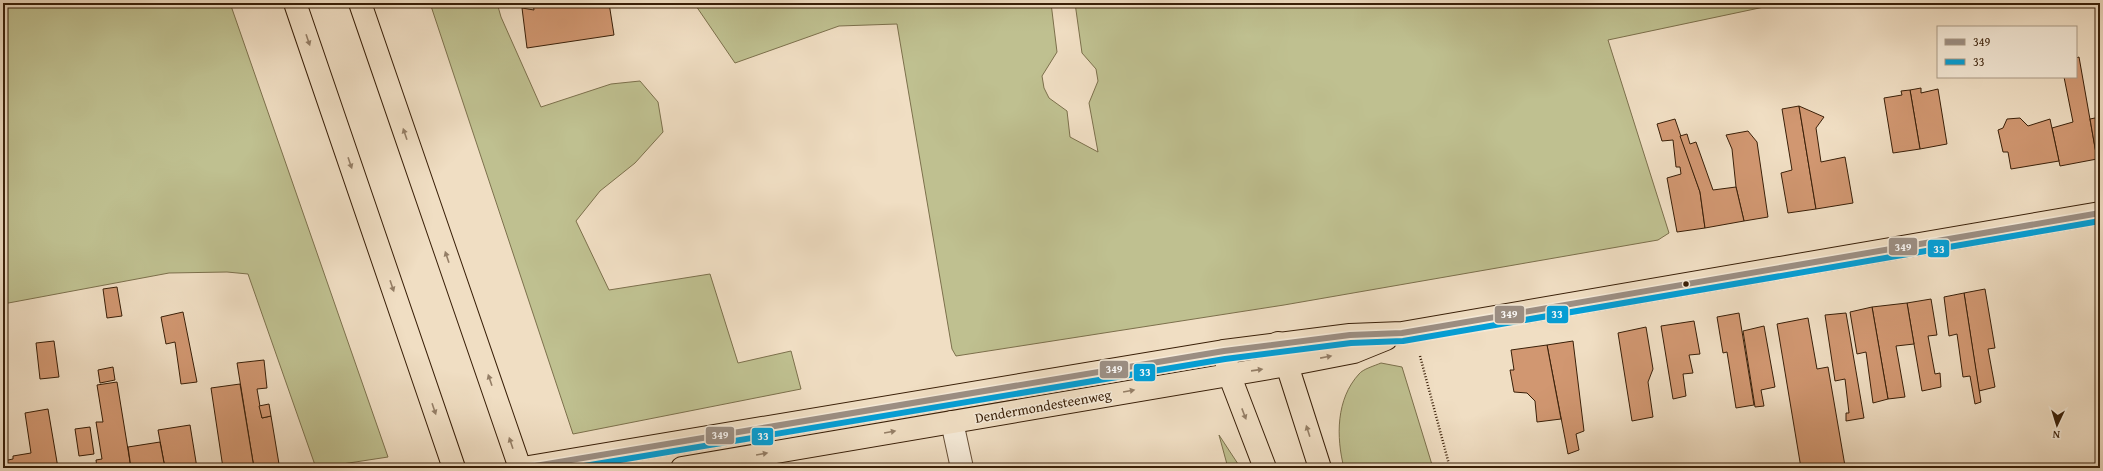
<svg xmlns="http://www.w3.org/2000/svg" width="2103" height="471" viewBox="0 0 2103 471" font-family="'Gentium Book Plus',serif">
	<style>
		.green { fill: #bfc090; stroke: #7c704c }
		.building { fill: #d19771; stroke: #391f08 }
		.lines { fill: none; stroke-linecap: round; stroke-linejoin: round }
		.minor-casing { stroke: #674f37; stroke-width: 24 }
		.major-casing { stroke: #391f08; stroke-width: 24 }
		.highway-casing { stroke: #391f08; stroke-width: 24 }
		.path { stroke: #391f08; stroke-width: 2.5; stroke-dasharray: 1 2; stroke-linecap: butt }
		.minor { stroke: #f5ead8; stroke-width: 22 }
		.major { stroke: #f0dec3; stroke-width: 22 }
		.highway { stroke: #f0dec3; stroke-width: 22 }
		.bus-1-casing { stroke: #f5ead8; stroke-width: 9 }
		.bus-2-casing { stroke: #f5ead8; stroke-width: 9 }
		.bus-1 { stroke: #9c8f84; stroke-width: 6 }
		.bus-2 { stroke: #039fd7; stroke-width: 6 }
		.oneway { fill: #947e66 }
		.bus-dot { fill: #391f08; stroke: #f5ead8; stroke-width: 1.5 }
		.labels { text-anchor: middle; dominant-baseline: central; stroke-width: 3; stroke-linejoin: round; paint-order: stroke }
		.street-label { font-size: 14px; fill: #391f08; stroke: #f5ead8 }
		.line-badge { stroke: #f5ead8; stroke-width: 1.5 }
		.badge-label { font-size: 11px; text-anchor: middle; font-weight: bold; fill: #fff }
	</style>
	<rect width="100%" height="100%" fill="#f0dec3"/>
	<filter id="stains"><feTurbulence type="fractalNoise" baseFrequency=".005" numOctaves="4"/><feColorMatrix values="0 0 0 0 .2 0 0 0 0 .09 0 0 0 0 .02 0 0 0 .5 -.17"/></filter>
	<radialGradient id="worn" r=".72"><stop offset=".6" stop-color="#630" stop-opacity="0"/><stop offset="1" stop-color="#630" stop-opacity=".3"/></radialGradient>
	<g class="green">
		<polygon points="3,3 230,3 388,457 316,468 248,274 227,272 169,273 3,304"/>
		<polygon points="430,3 497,3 501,17 541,107 611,84 640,81 658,102 663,132 635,163 600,191 576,221 609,290 710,274 738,363 791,351 801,389 573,434"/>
		<polygon points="694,3 1051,3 1057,52 1042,76 1044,88 1049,98 1067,111 1070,137 1098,152 1089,103 1098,81 1096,69 1082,53 1075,3 1783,3 1608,40 1669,233 1658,240 1284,305 956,356 952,349 897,24 839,26 735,63"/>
		<path d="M1381 363 1402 367 1433 468H1344C1336 437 1336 399 1359 374 1363 369 1374 366 1381 363Z"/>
		<polygon points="1219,435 1240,467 1240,468 1228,468"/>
	</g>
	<g class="building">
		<polygon points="533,3 609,3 614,35 527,48 522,8 534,10"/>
		<polygon points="2079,57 2097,159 2060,166 2052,128 2073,122 2064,77 2076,77 2076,58"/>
		<polygon points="1921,88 1921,93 1938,89 1947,144 1920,149 1910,90"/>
		<polygon points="1910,90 1920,149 1893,153 1884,98 1902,95 1901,91"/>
		<polygon points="1799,106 1816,209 1788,213 1781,173 1792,170 1782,109"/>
		<polygon points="1799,106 1824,117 1816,128 1821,162 1845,157 1853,203 1816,209"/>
		<polygon points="2100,117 2100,158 2097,159 2090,119"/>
		<polygon points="2020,118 2028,126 2050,119 2059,161 2011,169 2008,152 2003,152 1998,130 2003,128 2007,119"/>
		<polygon points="1675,119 1700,192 1705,228 1677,232 1667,178 1681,174 1680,167 1676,167 1673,140 1662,141 1657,124"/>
		<polygon points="1748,131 1757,142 1768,217 1744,221 1736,187 1732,149 1726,135"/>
		<polygon points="1687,134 1690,144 1696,142 1713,190 1736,187 1744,221 1705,228 1700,192 1680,136"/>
		<polygon points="117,287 122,316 107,318 103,289"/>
		<polygon points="1985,289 1995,348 1988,349 1995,387 1979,391 1964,293"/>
		<polygon points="1964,293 1981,402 1975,404 1970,376 1963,377 1957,334 1949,336 1944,297"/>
		<polygon points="1931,299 1937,335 1928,336 1935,374 1940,373 1941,387 1922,391 1907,303"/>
		<polygon points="1907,303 1914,344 1896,346 1905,397 1888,399 1872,307"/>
		<polygon points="1872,307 1888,399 1873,403 1866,352 1857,354 1850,312"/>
		<polygon points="183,312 197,382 181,384 175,342 166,344 161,317"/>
		<polygon points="1739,313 1754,405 1736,408 1727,352 1723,353 1717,317"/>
		<polygon points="1846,313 1864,418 1846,421 1846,413 1849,413 1845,379 1835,381 1825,315"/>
		<polygon points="1808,318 1817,369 1828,367 1845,466 1801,468 1777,324"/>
		<polygon points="1694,321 1700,354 1689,355 1693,373 1683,374 1686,396 1673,399 1661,326"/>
		<polygon points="1764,326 1775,387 1761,390 1764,406 1755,407 1743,331"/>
		<polygon points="1646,327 1653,369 1648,382 1653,417 1632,421 1618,333"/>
		<polygon points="54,341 59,377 40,379 36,343"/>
		<polygon points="1573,341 1584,431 1576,434 1579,450 1568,454 1547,345"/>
		<polygon points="1547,345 1561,419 1537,422 1535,401 1527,393 1514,392 1510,370 1514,370 1511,350"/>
		<polygon points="264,360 267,388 257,389 262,418 271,416 279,464 254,468 237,363"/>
		<polygon points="113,367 115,380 100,383 98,370"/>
		<polygon points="117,382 131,468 97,468 96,460 102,459 96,422 103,422 97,385"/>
		<polygon points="240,384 254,468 223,468 211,388"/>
		<polygon points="269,404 271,416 262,418 259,406"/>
		<polygon points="48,409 58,468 3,468 3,461 13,459 13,456 31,453 25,413"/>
		<polygon points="190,425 197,468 165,468 158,430"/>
		<polygon points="90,427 94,454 79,456 75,429"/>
		<polygon points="160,442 165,468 131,468 128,447"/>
	</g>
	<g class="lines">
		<defs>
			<polyline id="minor" points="952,422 962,468"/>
			<g id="major">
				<polyline points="523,468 1224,351 1350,335 1402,333 2100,213"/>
				<polyline points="682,468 1287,365 1354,352 1386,339"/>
			</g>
			<g id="highway">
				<polyline points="295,3 454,468"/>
				<polyline points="360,3 520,468"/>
				<polyline points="1278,343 1287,365 1320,468"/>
				<polyline points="1224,351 1229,374 1265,468"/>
			</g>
		</defs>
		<use href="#minor" class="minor-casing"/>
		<use href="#major" class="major-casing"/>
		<use href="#highway" class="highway-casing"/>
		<polyline class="path" points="1420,356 1450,468"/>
		<use href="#minor" class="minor"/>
		<use href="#major" class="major"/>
		<use href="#highway" class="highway"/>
		<defs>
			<polyline id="bus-1" points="523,468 1224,351 1350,335 1402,333 2100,213"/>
			<polyline id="bus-2" points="572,468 1225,359 1351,343 1403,341 2100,221"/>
		</defs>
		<use href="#bus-1" class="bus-1-casing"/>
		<use href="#bus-2" class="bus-2-casing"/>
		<use href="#bus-1" class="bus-1"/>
		<use href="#bus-2" class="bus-2"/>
	</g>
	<defs><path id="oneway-solid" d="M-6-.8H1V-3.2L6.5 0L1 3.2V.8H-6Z"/></defs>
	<g class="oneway">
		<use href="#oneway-solid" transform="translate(308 40) rotate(71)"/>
		<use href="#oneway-solid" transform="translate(405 134) rotate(-109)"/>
		<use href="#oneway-solid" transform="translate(350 163) rotate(71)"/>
		<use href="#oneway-solid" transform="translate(447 257) rotate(-109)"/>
		<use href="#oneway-solid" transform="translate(392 286) rotate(71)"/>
		<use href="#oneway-solid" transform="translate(1326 357) rotate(-11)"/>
		<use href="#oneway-solid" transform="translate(1257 370) rotate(-8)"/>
		<use href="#oneway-solid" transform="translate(490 380) rotate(-109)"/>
		<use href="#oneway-solid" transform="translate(1129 391) rotate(-10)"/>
		<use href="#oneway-solid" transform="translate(434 409) rotate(71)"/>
		<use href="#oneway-solid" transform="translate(1244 414) rotate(69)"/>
		<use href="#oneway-solid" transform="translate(1308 431) rotate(-108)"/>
		<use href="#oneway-solid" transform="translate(890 432) rotate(-10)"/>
		<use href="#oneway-solid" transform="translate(511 443) rotate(-109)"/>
		<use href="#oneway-solid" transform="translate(762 454) rotate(-10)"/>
	</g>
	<circle class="bus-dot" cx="1686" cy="284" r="3.5"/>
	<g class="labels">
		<g class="street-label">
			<text transform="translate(1043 406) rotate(-10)">Dendermondesteenweg</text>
		</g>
	</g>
	<g class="line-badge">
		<rect x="1888" y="237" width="30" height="19" rx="4" fill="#9c8f84"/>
		<rect x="1927" y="239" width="23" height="19" rx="4" fill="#039fd7"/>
		<rect x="1546" y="305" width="23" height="19" rx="4" fill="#039fd7"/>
		<rect x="1494" y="305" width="31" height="19" rx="4" fill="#9c8f84"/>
		<rect x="1099" y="360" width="30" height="19" rx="4" fill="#9c8f84"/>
		<rect x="1133" y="363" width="23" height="19" rx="4" fill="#039fd7"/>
		<rect x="705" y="426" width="30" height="19" rx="4" fill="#9c8f84"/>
		<rect x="751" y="427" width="23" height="19" rx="4" fill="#039fd7"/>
	</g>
	<g class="badge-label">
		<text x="1903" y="251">349</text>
		<text x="1939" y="253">33</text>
		<text x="1557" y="318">33</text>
		<text x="1509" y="318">349</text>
		<text x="1114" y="373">349</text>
		<text x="1145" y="376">33</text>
		<text x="720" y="439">349</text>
		<text x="763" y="440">33</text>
	</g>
	<rect width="2103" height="471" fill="none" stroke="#f0dec3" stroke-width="16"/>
	<rect x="4" y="4" width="2095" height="463" fill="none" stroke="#391f08" stroke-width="2"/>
	<rect x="8" y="8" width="2087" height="455" fill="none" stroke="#391f08"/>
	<rect x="1937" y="26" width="140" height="52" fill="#f5ead8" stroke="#aa9985"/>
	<rect x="1945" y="39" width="20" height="6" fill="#9c8f84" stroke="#aa9985"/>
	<text x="1973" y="46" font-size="12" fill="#391f08">349</text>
	<rect x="1945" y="59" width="20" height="6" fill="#039fd7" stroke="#aa9985"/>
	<text x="1973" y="66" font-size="12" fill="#391f08">33</text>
	<g transform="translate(2057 425) rotate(184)" stroke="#f5ead8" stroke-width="3" paint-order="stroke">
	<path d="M0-3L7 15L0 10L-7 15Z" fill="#391f08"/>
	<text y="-6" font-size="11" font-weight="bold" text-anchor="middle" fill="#391f08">N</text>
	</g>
	<rect width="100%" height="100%" filter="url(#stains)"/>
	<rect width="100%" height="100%" fill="url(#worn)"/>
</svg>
